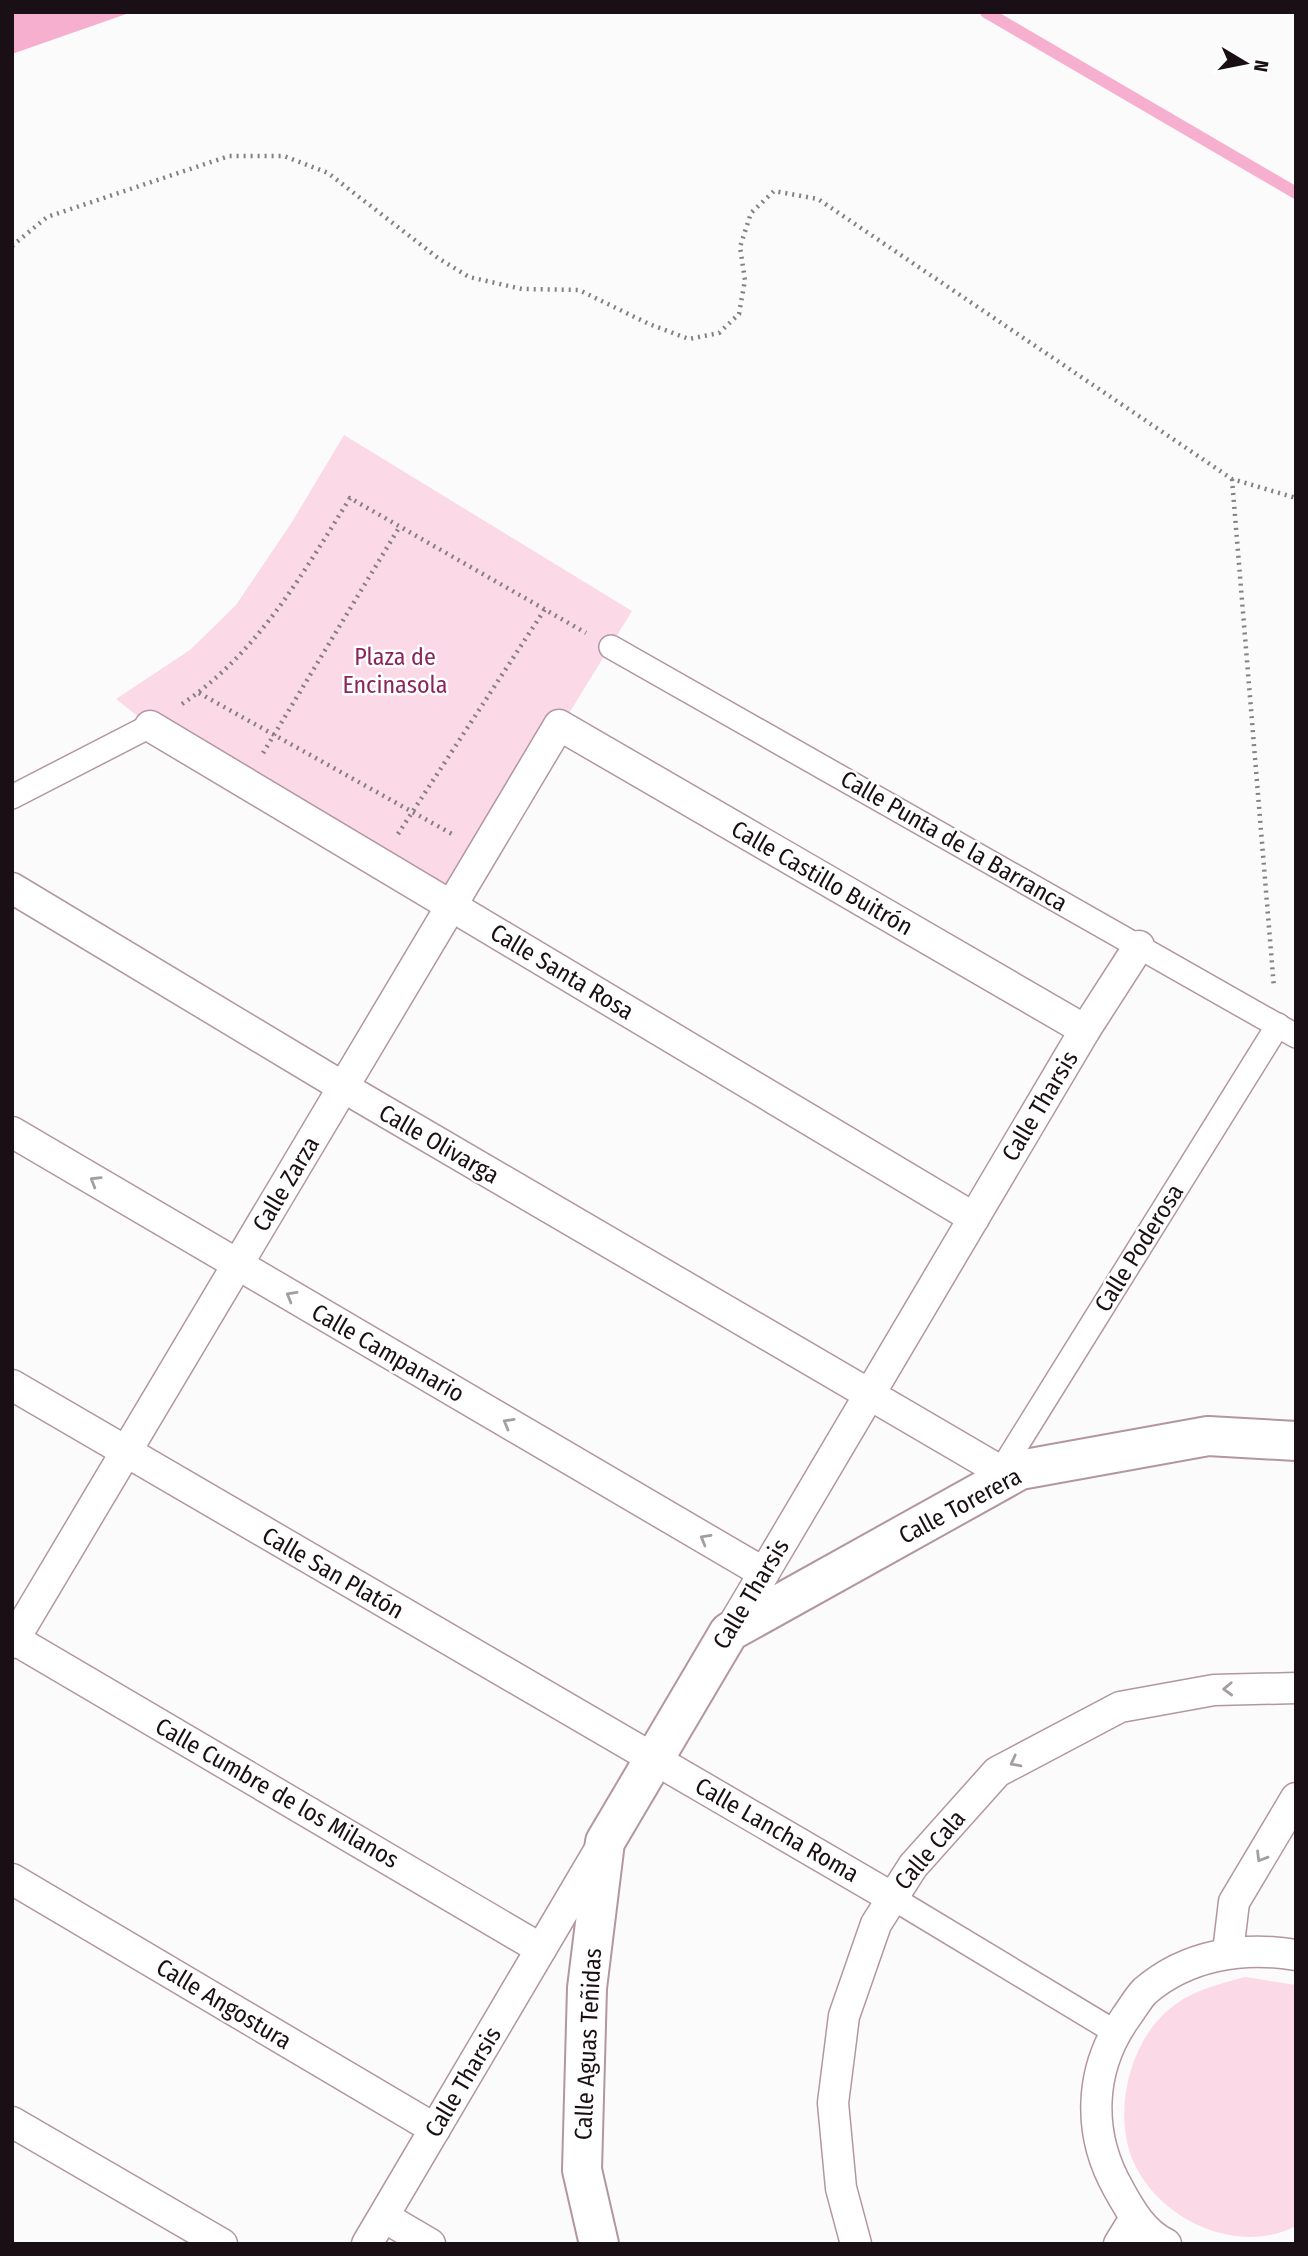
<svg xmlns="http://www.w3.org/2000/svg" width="1308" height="2256" viewBox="0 0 1308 2256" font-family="'Fira Sans Condensed',sans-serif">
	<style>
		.green { fill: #fcd9e7 }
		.water { fill: #f7afcf }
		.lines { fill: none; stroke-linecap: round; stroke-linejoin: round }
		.stream { stroke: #f7afcf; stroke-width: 12 }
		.pedestrian-casing { stroke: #b396a2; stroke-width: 26 }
		.minor-casing { stroke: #b396a2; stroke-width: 33 }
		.tertiary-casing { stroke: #b396a2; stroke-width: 42 }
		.path { stroke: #858083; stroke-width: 4.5; stroke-dasharray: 2 5; stroke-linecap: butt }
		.pedestrian { stroke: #fff; stroke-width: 23 }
		.minor { stroke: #fff; stroke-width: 30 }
		.tertiary { stroke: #fff; stroke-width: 38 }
		.oneway { stroke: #a39fa1 }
		.labels { text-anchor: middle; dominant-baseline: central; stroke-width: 5; stroke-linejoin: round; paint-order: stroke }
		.park-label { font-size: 24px; fill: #8b265d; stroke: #fff }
		.street-label { font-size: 24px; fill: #190f14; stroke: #fff }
	</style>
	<rect width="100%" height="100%" fill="#fbfbfb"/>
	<g class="green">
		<polygon points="344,435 632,611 451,905 150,726 116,699 190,650 236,605 292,522"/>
		<path d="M1245 1977 1296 1985V2226C1238 2256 1161 2221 1134 2163 1111 2112 1130 2036 1176 2004 1196 1989 1221 1984 1245 1977Z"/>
	</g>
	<polygon class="water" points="12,12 132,12 12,54"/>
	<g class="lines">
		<polyline class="stream" points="986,12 1296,193"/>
		<defs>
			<g id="pedestrian">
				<polyline points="611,647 1296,1036"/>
				<polyline points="12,797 150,726"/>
				<polyline points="1000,1472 1278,1025"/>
				<polyline points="891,1897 1115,2032"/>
			</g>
			<g id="minor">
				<polyline points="150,726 974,1218"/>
				<polyline points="12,888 343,1087 1009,1476"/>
				<polyline points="12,1132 764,1573"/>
				<polyline points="12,1385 891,1897"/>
				<polyline points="729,1632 1085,1030 1139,946"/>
				<polyline points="12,1638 541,1949"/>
				<polyline points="12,1643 559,725 1085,1030"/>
				<polyline points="12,1879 435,2129"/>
				<polyline points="1228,1952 1234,1902 1296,1798"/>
				<polyline points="12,2122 222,2244"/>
				<polyline points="384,2217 430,2244"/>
				<polyline points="367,2244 600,1849"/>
				<polyline points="856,2244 841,2188 833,2103 844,2016 876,1924 913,1866 997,1772 1120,1707 1214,1690 1296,1688"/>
				<polyline points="1119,2244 1135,2218"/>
				<path d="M1166 2244C1143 2233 1130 2210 1118 2188 1087 2133 1089 2069 1126 2017 1132 2009 1138 1998 1145 1991 1187 1955 1243 1946 1296 1955"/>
			</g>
			<polyline id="tertiary" points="599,2244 582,2170 587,1988 605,1842 729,1632 1020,1470 1208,1436 1296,1441"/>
		</defs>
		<use href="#pedestrian" class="pedestrian-casing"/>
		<use href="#minor" class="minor-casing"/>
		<use href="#tertiary" class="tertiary-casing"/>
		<g class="path">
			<polyline points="12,246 47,217 229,156 284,156 328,173 438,258 469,277 522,289 579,290 649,324 689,339 719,333 739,314 745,280 740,247 751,213 774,191 818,199 1232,479 1296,498"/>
			<polyline points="1232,479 1274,988"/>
			<polyline points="199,693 452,834"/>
			<path d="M182 704C258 653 303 573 350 498L586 633"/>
			<polyline points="263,753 400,526"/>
			<polyline points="398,834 545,609"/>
		</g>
		<use href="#pedestrian" class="pedestrian"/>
		<use href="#minor" class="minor"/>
		<use href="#tertiary" class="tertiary"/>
	</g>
	<defs><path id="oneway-chevron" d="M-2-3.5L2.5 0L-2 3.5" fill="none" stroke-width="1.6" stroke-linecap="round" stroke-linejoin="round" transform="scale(1.75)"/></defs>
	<g class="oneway">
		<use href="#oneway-chevron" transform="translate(95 1181) rotate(-149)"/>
		<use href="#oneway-chevron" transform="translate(291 1296) rotate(-150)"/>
		<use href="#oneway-chevron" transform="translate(508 1423) rotate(-150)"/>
		<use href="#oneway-chevron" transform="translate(705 1539) rotate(-150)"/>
		<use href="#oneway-chevron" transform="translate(1228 1689) rotate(178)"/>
		<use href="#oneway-chevron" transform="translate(1015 1762) rotate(152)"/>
		<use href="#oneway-chevron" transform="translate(1261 1857) rotate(121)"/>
	</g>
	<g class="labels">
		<g class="park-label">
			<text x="395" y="657">Plaza de<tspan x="395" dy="28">Encinasola</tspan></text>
		</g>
		<g class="street-label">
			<text transform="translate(954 841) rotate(30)">Calle Punta de la Barranca</text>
			<text transform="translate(822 878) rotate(30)">Calle Castillo Buitrón</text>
			<text transform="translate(562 972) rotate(31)">Calle Santa Rosa</text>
			<text transform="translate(1040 1106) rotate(-59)">Calle Tharsis</text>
			<text transform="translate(439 1144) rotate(30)">Calle Olivarga</text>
			<text transform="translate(286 1184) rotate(-59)">Calle Zarza</text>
			<text transform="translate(1139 1248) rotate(-58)">Calle Poderosa</text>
			<text transform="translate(388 1353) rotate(30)">Calle Campanario</text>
			<text transform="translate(960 1506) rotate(-28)">Calle Torerera</text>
			<text transform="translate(333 1573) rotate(30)">Calle San Platón</text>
			<text transform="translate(751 1594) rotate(-59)">Calle Tharsis</text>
			<text transform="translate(277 1793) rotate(30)">Calle Cumbre de los Milanos</text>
			<text transform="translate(777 1830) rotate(30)">Calle Lancha Roma</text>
			<text transform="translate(930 1850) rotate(-50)">Calle Cala</text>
			<text transform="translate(224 2004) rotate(31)">Calle Angostura</text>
			<text transform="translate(588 2044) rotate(-87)">Calle Aguas Teñidas</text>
			<text transform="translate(463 2082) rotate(-59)">Calle Tharsis</text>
		</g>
	</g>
	<rect width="1308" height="2256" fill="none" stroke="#190f14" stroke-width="28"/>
	<g transform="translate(1245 63) rotate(100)" stroke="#ffffff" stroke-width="5" paint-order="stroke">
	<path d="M0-5L12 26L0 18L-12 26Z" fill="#190f14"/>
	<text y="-10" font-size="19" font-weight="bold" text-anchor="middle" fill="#190f14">N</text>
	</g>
</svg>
